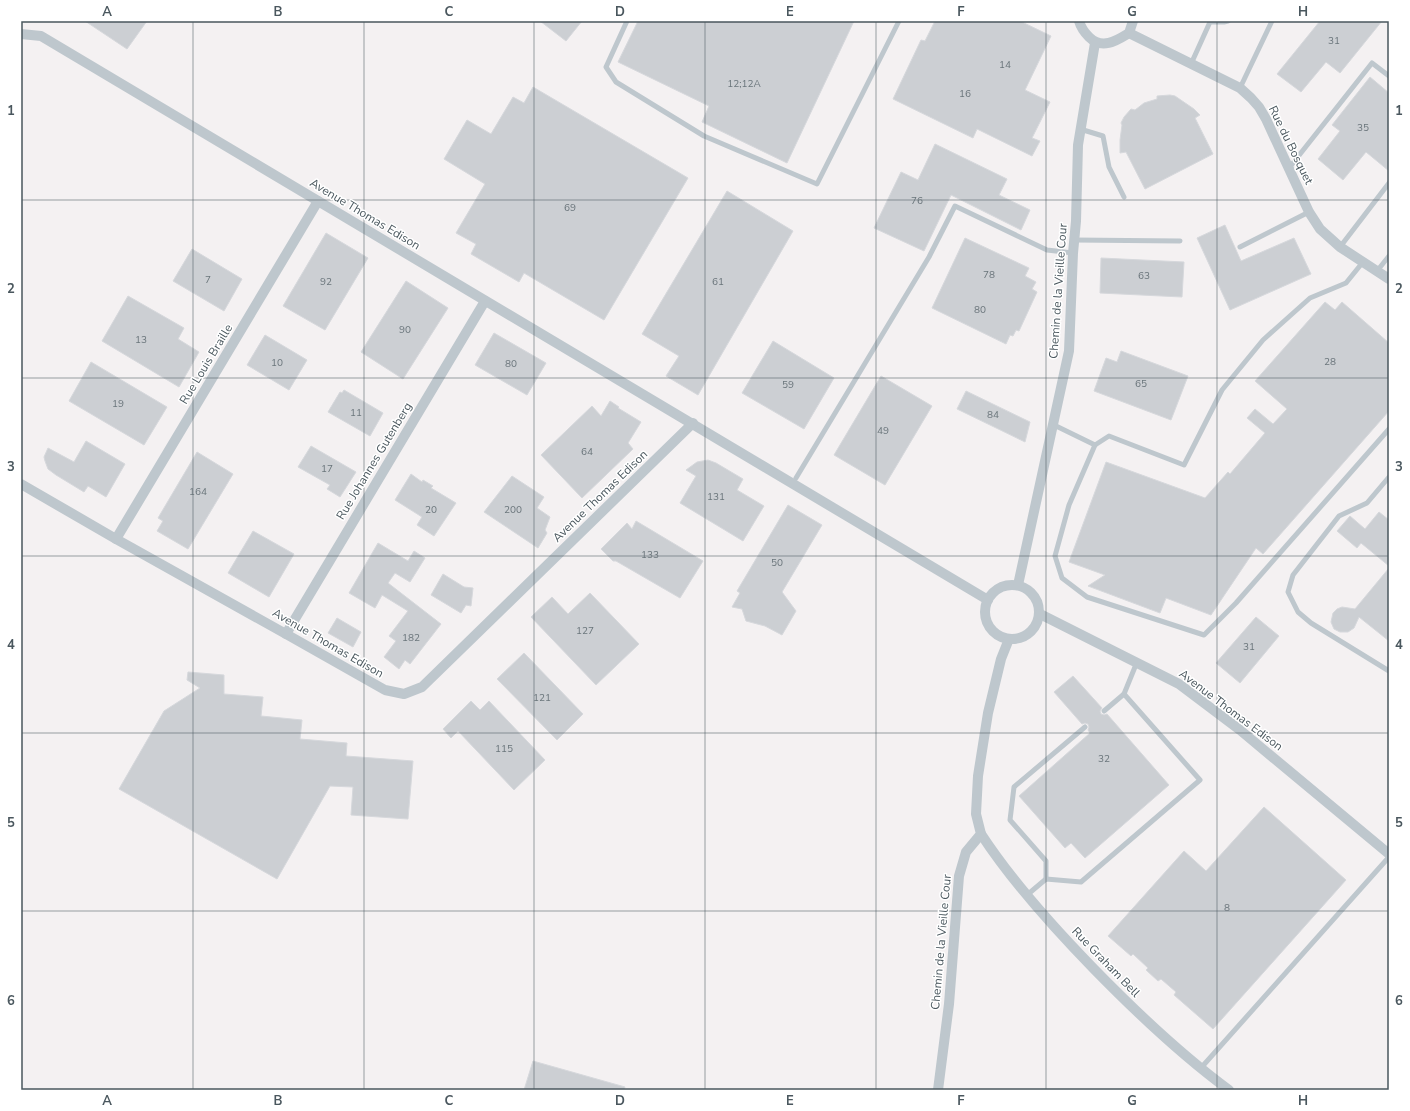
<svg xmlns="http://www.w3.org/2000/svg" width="1410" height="1111" viewBox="0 0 1410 1111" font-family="'Nunito Sans',sans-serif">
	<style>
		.building { fill: #cccfd3; stroke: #d6d8dc }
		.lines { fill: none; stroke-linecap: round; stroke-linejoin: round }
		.service { stroke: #bec7cd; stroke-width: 5 }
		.minor { stroke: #bec7cd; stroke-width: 10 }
		.grid { fill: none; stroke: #4a575e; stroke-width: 1; stroke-opacity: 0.55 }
		.labels { text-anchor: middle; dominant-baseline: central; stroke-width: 3; stroke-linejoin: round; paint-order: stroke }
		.number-label { font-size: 10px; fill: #6a757b }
		.street-label { font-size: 12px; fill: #4a575e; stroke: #fff }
		.neatline { fill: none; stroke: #4a575e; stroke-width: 1.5 }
		.grid-label { font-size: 13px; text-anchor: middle; font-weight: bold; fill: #4a575e }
	</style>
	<rect width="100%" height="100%" fill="#f4f1f2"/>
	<g class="building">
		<polygon points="85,21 147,21 127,49"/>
		<polygon points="540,21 582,21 566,41"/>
		<polygon points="638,21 854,21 787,163 702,122 709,106 618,62"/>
		<polygon points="935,21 1020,21 1051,36 1025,90 1050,102 1032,138 1040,141 1032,156 977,129 973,138 893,99 921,40 925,41"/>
		<polygon points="1320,21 1382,21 1340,73 1326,62 1301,92 1277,74"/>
		<polygon points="1370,77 1389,93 1389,171 1366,152 1343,180 1318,159 1340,131 1332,125"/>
		<polygon points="533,87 688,178 604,320 524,273 519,282 471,254 476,244 456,233 485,184 444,159 467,120 491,134 513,97 524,103"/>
		<polygon points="1170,95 1175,96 1194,109 1200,115 1195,118 1213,154 1145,189 1126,152 1120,153 1120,140 1122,125 1121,123 1124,117 1131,109 1135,110 1144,103 1157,99 1157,96"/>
		<polygon points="935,144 1007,179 999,195 1030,210 1021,230 951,195 924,251 874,228 901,172 918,180"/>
		<polygon points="727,191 793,231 698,395 666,376 679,356 642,334"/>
		<polygon points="1225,225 1241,261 1294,238 1311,274 1230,310 1197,238"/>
		<polygon points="326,233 368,258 325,330 283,306"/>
		<polygon points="965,238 1029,268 1025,276 1036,282 1032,289 1037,292 1019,331 1016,330 1013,336 1010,335 1006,344 932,308"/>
		<polygon points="192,249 242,279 224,311 173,281"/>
		<polygon points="1101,258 1184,262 1182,297 1100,293"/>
		<polygon points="406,281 448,308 403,379 361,352"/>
		<polygon points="128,296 184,328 178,339 199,352 179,387 102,341"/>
		<polygon points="1325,302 1335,310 1342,302 1389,343 1389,411 1263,554 1256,548 1211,615 1166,598 1160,613 1088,586 1105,575 1069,562 1106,462 1205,498 1228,472 1230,474 1265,433 1247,418 1255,409 1273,424 1287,409 1255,381"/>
		<polygon points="494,333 546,363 527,395 475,365"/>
		<polygon points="265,335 307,360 289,390 247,365"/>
		<polygon points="773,341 834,378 804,429 742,393"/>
		<polygon points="1121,351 1188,376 1171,420 1094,391 1106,358 1117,362"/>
		<polygon points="91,362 167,407 144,445 69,401"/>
		<polygon points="881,376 932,406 885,485 834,455"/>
		<polygon points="344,390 383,413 370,436 328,412 340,392 342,393"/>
		<polygon points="966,391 1030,422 1025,442 957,409"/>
		<polygon points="610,401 619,407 618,408 641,422 628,443 633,449 582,498 541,455 592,406 601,416"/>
		<polygon points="86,441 125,464 106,497 88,486 84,492 56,475 48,469 45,461 44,457 48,448 74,462"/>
		<polygon points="311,446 356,472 340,497 327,489 330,485 298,467"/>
		<polygon points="197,452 233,474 188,549 157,531 163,521 158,518"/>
		<polygon points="708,460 716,463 743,479 737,490 764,506 743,541 680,503 696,476 686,470 697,462"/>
		<polygon points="411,474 422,482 423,480 433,486 431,488 456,503 434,536 417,525 422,517 395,500"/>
		<polygon points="512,476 544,497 537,508 550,517 545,530 547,533 538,548 484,512"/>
		<polygon points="788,505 822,525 782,592 796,611 782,635 765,626 746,621 742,609 732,607 740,593 737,591"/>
		<polygon points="1379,512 1389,520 1389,566 1361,543 1357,548 1337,531 1350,516 1365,529"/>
		<polygon points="636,521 703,561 680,598 616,561 613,561 601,549 627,523 632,529"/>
		<polygon points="253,531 294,554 269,597 228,573"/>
		<polygon points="378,543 408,561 414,551 425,558 410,582 395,573 388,583 441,624 410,664 405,660 399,669 384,657 396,641 389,636 408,611 382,595 375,608 349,593"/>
		<polygon points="1389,568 1389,641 1359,617 1354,628 1348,632 1340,632 1334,629 1331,622 1333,613 1337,609 1342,607 1355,609"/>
		<polygon points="443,574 464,587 473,588 471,606 466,605 461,613 431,595"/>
		<polygon points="590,593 639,644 596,685 531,617 552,597 568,614"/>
		<polygon points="1256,617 1279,636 1240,683 1216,663"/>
		<polygon points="337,618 361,632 353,647 328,633"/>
		<polygon points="524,653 583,714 557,740 497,679"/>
		<polygon points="188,672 224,675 224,694 263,697 261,716 302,720 300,739 347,743 346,756 413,761 408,819 351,815 353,787 330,786 277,879 119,789 164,711 200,688 187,680"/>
		<polygon points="1073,676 1102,708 1100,711 1101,714 1104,715 1107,714 1169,785 1085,858 1071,843 1065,848 1019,796 1090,733 1088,730 1089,727 1088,724 1085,723 1082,724 1054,692"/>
		<polygon points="471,701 480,710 489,701 545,760 514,790 458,731 451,738 443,729"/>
		<polygon points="1264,807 1346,880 1213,1029 1174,995 1176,992 1161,979 1158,981 1146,970 1148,968 1133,954 1131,956 1108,936 1184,851 1206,871"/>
		<polygon points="533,1061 625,1087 624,1090 524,1090"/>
	</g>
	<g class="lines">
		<g class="service">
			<polyline points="627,21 606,67 616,82 704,136 817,184 899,21"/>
			<polyline points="1191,64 1210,22 1224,22 1228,21"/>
			<polyline points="1240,88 1272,21"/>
			<polyline points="1080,129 1103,136 1109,167 1124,197"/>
			<polyline points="1289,168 1372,63 1389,76"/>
			<polyline points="1074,240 1180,241"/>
			<polyline points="1240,247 1309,212"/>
			<polyline points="1340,247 1389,183"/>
			<polyline points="1377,271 1389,256"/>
			<polyline points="1054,425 1095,445 1109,436 1184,465 1222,390 1263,340 1310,298 1346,283 1363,262"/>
			<polyline points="1095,445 1069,505 1055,556 1062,578 1087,597 1204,635 1236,603 1389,429"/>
			<polyline points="1389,477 1367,503 1339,516 1293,575 1288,592 1298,612 1311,623 1389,671"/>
			<polyline points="796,478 929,257 955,206 1047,250 1073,253"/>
			<polyline points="1104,711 1124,694"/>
			<polyline points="1046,879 1046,861 1010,820 1014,787 1085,727"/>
			<polyline points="1027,895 1046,879 1081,882 1200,780 1124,694 1137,662"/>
			<polyline points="1200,1069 1389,857"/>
		</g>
		<g class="minor">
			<path d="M1079 21C1081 28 1084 32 1089 37 1102 50 1116 41 1129 33L1133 21"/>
			<polyline points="1129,33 1240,88 1251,98 1259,107 1266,119 1309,212 1320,229 1340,247 1389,279"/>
			<polyline points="21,34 41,36 988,600"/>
			<polyline points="21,484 116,539 286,634 385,690 404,694 422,687 693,423"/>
			<polyline points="116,539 318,201"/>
			<circle cx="1012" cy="612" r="27"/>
			<polyline points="1018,585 1069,351 1073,253 1076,221 1078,145 1095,43"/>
			<polyline points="1040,614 1179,684 1240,730 1389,854"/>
			<polyline points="286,634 485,301"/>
			<path d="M981 834C1013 883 1053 927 1094 969 1136 1012 1180 1054 1229 1090"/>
			<polyline points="938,1090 949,1004 959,876 966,852 981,834 976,814 978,776 988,713 1001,659 1009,639"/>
		</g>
	</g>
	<path class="grid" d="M193 21V1090M364 21V1090M534 21V1090M705 21V1090M876 21V1090M1046 21V1090M1217 21V1090M21 200H1389M21 378H1389M21 556H1389M21 733H1389M21 911H1389"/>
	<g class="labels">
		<g class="number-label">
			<text x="1334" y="41">31</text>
			<text x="1005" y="65">14</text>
			<text x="744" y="84">12;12A</text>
			<text x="965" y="94">16</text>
			<text x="1363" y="128">35</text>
			<text x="917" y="201">76</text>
			<text x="570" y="208">69</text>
			<text x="989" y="275">78</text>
			<text x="1144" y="276">63</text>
			<text x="208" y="280">7</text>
			<text x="326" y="282">92</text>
			<text x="718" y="282">61</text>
			<text x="980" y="310">80</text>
			<text x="405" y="330">90</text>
			<text x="141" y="340">13</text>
			<text x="1330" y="362">28</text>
			<text x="277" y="363">10</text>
			<text x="511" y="364">80</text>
			<text x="1141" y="384">65</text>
			<text x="788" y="385">59</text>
			<text x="118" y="404">19</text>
			<text x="356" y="413">11</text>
			<text x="993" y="415">84</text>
			<text x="883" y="431">49</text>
			<text x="587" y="452">64</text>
			<text x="327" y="469">17</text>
			<text x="198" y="492">164</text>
			<text x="716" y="497">131</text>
			<text x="431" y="510">20</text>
			<text x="513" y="510">200</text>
			<text x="650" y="555">133</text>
			<text x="777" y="563">50</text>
			<text x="585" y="631">127</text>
			<text x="411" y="638">182</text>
			<text x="1249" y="647">31</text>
			<text x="542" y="698">121</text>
			<text x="504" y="749">115</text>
			<text x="1104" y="759">32</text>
			<text x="1227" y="908">8</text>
		</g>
		<g class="street-label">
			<text transform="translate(1291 145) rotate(64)">Rue du Bosquet</text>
			<text transform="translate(365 214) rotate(31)">Avenue Thomas Edison</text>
			<text transform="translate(1058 291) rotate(-86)">Chemin de la Vieille Cour</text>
			<text transform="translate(206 364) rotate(-59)">Rue Louis Braille</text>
			<text transform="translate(374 461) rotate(-59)">Rue Johannes Gutenberg</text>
			<text transform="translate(600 496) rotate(-44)">Avenue Thomas Edison</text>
			<text transform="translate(328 643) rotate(30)">Avenue Thomas Edison</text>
			<text transform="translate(1231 710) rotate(37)">Avenue Thomas Edison</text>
			<text transform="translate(941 942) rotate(-85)">Chemin de la Vieille Cour</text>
			<text transform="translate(1106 962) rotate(46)">Rue Graham Bell</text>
		</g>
	</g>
	<rect width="1410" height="1111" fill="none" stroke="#ffffff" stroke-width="44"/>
	<rect x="22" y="22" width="1366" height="1067" class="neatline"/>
	<g class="grid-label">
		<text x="107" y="16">A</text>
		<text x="278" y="16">B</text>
		<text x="449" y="16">C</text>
		<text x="620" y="16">D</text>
		<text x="790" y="16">E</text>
		<text x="961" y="16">F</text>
		<text x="1132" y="16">G</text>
		<text x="1303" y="16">H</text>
		<text x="11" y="115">1</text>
		<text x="1399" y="115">1</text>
		<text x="11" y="293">2</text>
		<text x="1399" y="293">2</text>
		<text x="11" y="471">3</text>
		<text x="1399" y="471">3</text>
		<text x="11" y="649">4</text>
		<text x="1399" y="649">4</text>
		<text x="11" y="827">5</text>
		<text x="1399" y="827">5</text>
		<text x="11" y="1005">6</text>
		<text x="1399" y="1005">6</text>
		<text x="107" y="1105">A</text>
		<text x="278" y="1105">B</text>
		<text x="449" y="1105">C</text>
		<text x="620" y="1105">D</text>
		<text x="790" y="1105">E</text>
		<text x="961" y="1105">F</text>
		<text x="1132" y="1105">G</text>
		<text x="1303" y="1105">H</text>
	</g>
</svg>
